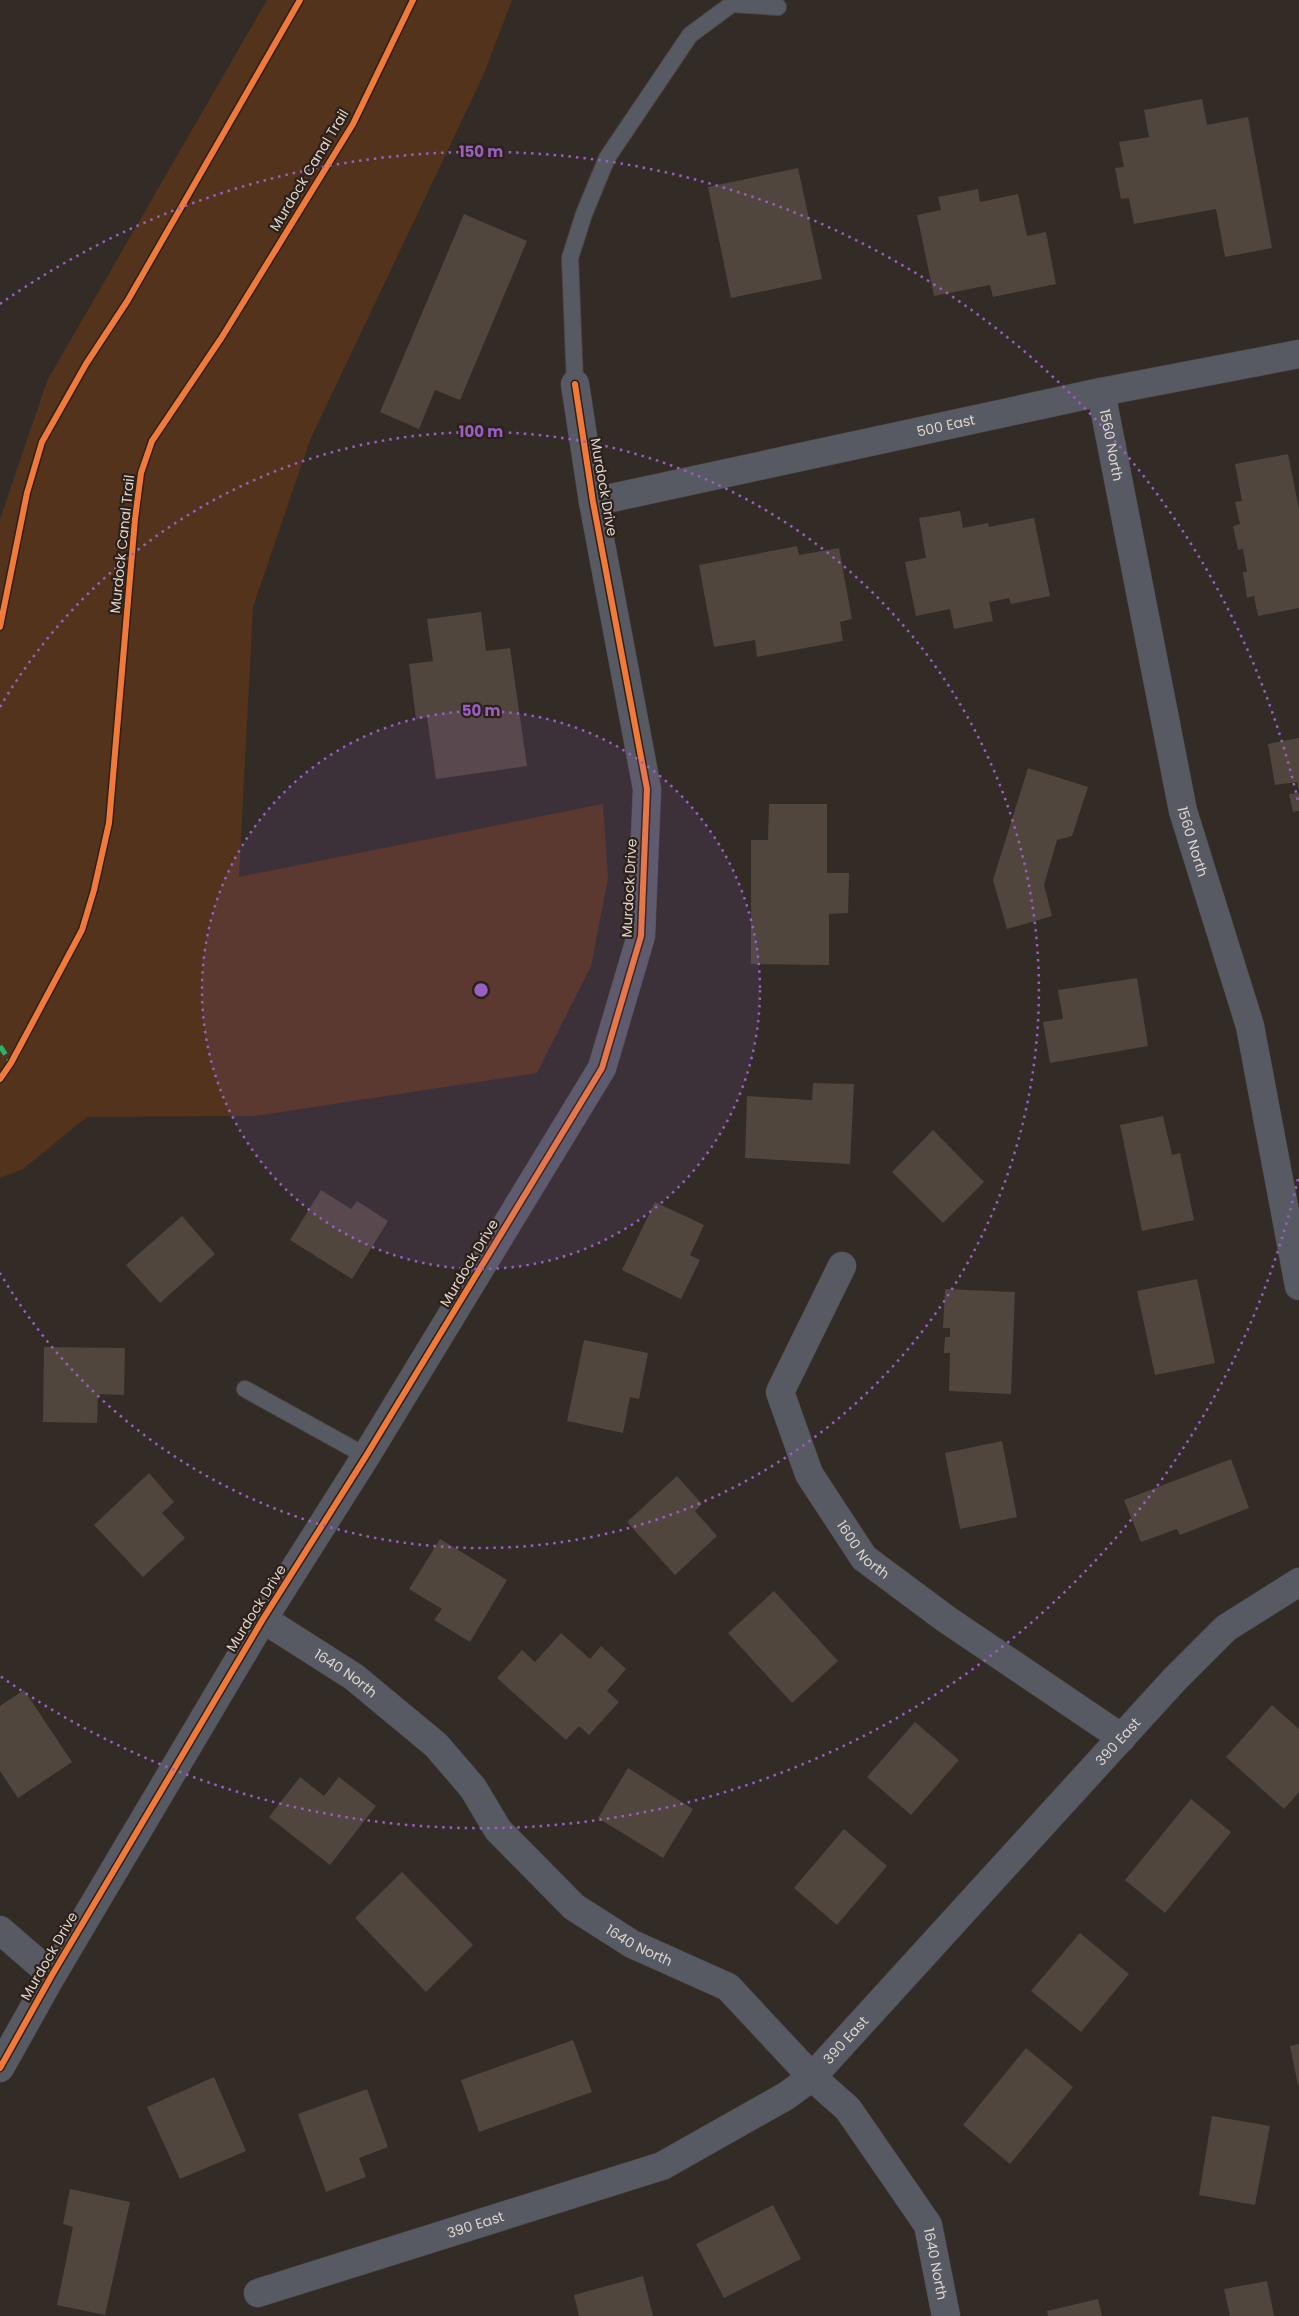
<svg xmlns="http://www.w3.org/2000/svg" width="1299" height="2316" viewBox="0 0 1299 2316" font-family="Poppins,sans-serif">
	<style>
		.green { fill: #54331c }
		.building { fill: #51463e }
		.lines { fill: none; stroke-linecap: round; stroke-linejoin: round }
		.service-casing { stroke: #4d4642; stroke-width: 18 }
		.minor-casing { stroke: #4d4642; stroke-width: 29 }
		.service { stroke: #575a63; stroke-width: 16 }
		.minor { stroke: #575a63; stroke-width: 28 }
		.quiet { stroke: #2db169; stroke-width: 5; stroke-dasharray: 10 5; stroke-linecap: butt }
		.cycleway-casing { stroke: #2c2019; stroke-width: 9 }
		.cycleway { stroke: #f17a3a; stroke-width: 6 }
		.ring { fill: none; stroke: #985fc4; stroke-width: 2.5; stroke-dasharray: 2.5 5 }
		.labels { text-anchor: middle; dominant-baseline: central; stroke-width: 4.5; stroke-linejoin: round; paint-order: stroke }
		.street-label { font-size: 14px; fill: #ddd5cf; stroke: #2c2019 }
		.centre { fill: #985fc4; stroke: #2c2019; stroke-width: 2.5 }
		.ring-label { font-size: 15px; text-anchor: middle; font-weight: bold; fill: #985fc4; stroke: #2c2019; stroke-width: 4.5; stroke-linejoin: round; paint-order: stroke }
	</style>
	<rect width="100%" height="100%" fill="#322b26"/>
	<polygon class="green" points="267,0 512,0 483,76 310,440 253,607 239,877 603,804 608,878 591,966 537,1073 255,1116 87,1117 23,1169 0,1178 0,519 47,381"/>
	<g class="building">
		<polygon points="1202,99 1207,125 1248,117 1272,248 1225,257 1216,209 1134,224 1129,198 1121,199 1115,168 1124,167 1119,142 1149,137 1144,110"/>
		<polygon points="798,168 822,279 731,298 708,187"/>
		<polygon points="978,189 980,202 1018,194 1027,236 1046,232 1056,284 993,297 990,285 934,296 917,215 941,210 938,197"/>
		<polygon points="464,214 527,241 460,400 435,390 419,429 380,412"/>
		<polygon points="1288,454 1299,509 1299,608 1258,616 1254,596 1247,598 1243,572 1247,572 1243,549 1238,550 1233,526 1240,524 1235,502 1242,501 1235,464"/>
		<polygon points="960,511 963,528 988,523 989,527 1034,518 1050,596 1011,604 1009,598 989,602 993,621 954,629 950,609 916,616 905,562 926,558 919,518"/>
		<polygon points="797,546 799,555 839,548 852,619 840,622 843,641 757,657 755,640 714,647 699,565"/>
		<polygon points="481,612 486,651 510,648 527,766 436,779 427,717 416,719 409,664 433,661 427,619"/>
		<polygon points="1299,738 1299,790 1297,782 1275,785 1268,744"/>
		<polygon points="1028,768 1088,787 1072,836 1057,840 1044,885 1052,916 1007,929 993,880"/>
		<polygon points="1299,793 1299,811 1293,812 1289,794"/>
		<polygon points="769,804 827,804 827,873 849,873 848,913 829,914 829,965 751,964 751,840 768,840"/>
		<polygon points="1137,978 1148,1046 1050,1063 1043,1022 1063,1019 1058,990"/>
		<polygon points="813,1083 854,1084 850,1164 745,1158 747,1096 812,1100"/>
		<polygon points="1163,1116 1172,1155 1180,1153 1194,1220 1142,1231 1120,1125"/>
		<polygon points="933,1130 984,1182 943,1223 892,1172"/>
		<polygon points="321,1190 351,1209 357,1201 388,1221 352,1279 290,1240"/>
		<polygon points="655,1202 704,1225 690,1255 700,1260 681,1299 622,1270"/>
		<polygon points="182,1216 215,1254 160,1303 126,1265"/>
		<polygon points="1197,1279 1215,1363 1155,1375 1137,1291"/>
		<polygon points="945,1289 1015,1292 1011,1394 949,1391 950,1353 944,1353 945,1337 950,1337 950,1328 943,1328"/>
		<polygon points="584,1340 648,1353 639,1399 630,1397 623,1433 567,1421"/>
		<polygon points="44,1347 125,1348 124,1395 98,1394 97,1423 43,1422"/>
		<polygon points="1002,1441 1017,1517 960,1529 945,1453"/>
		<polygon points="1231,1459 1249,1508 1180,1535 1177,1529 1141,1542 1124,1500"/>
		<polygon points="149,1473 174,1502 162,1513 185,1538 143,1577 94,1525"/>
		<polygon points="677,1476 702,1504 695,1511 717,1536 675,1575 627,1522"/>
		<polygon points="440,1539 507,1580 470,1642 434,1620 442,1609 409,1589"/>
		<polygon points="774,1591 838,1661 792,1703 728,1633"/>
		<polygon points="561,1633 590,1659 601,1646 626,1669 607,1691 619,1702 589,1735 579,1726 566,1740 497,1678 522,1650 535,1662"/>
		<polygon points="24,1690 72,1762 18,1798 0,1771 0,1706"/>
		<polygon points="1272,1705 1299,1729 1299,1792 1284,1809 1226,1757"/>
		<polygon points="915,1722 959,1760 911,1815 867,1777"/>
		<polygon points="628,1768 693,1809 663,1858 598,1818"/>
		<polygon points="300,1777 324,1796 339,1777 376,1806 330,1865 269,1817"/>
		<polygon points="1191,1799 1231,1832 1165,1913 1125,1880"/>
		<polygon points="844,1829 887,1866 837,1925 794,1888"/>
		<polygon points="402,1872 473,1945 426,1992 355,1918"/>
		<polygon points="1080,1933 1129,1974 1081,2032 1031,1991"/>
		<polygon points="573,2040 592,2092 479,2132 461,2080"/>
		<polygon points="1299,2044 1299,2085 1298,2085 1290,2046"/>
		<polygon points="1026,2048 1073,2087 1010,2164 963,2125"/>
		<polygon points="214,2077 246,2151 180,2179 147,2107"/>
		<polygon points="367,2089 388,2147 359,2158 366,2177 326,2192 298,2114"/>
		<polygon points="1212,2116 1270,2126 1255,2205 1199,2195"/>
		<polygon points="70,2189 130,2202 105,2315 57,2305 73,2227 63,2224"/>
		<polygon points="773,2205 801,2259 724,2298 696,2244"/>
		<polygon points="643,2276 653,2316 579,2316 574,2295"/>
		<polygon points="1267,2281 1274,2316 1230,2316 1224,2289"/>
		<polygon points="1098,2299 1102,2316 1048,2316 1047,2311"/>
	</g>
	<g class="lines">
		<defs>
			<g id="service">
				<polyline points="575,384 570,258 584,214 607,158 690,35 732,4 778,7"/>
				<polyline points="245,1389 366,1456"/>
			</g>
			<g id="minor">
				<path id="s1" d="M1101 392 1183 811 1250 1026 1299 1286"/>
				<path id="s2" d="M593 502 1101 392 1299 354"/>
				<path id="s3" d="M842 1266 780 1392 809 1474 864 1558 946 1619 1122 1738"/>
				<path id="s4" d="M263 1619 354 1677 436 1745 473 1788 498 1830 574 1907 632 1944 728 1987 812 2077 848 2109 928 2225 946 2316"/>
				<polyline points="0,1930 52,1975"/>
				<polyline points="0,2068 52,1975 263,1619 366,1456 602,1068 641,936 647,789 593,502 575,384"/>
				<path id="s5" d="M258 2293 662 2166 786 2096 812 2077 1174 1680 1226 1628 1299 1582"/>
			</g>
		</defs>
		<use href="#service" class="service-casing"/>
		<use href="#minor" class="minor-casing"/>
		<use href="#service" class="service"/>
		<use href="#minor" class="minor"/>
		<polyline class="quiet" points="0,1046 11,1063"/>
		<defs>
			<g id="cycleway">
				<polyline points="0,627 27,493 42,442 86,364 128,300 300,0"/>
				<polyline points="0,1079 11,1063 82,930 94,890 109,823 135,519 141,473 152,441 222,337 353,124 413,0"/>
				<polyline points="0,2068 52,1975 263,1619 366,1456 602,1068 641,936 647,789 593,502 575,384"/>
			</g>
		</defs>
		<use href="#cycleway" class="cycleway-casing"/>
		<use href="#cycleway" class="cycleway"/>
	</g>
	<circle cx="481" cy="990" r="279" fill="#985fc4" fill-opacity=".12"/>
	<g class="ring">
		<circle cx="481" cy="990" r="279"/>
		<path d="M0 707A558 558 0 1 1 0 1273"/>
		<path d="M1298 1179A838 838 0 0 1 0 1676M0 304A838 838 0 0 1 1298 801"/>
	</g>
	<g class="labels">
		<g class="street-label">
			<text transform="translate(309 170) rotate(-59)">Murdock Canal Trail</text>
			<text stroke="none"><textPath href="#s2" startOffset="361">500 East</textPath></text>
			<text stroke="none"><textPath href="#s1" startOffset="54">1560 North</textPath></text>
			<text transform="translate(604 487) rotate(80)">Murdock Drive</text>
			<text transform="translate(122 544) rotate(-84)">Murdock Canal Trail</text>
			<text stroke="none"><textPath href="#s1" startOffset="459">1560 North</textPath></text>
			<text transform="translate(629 888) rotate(-87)">Murdock Drive</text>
			<text transform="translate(469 1263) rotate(-59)">Murdock Drive</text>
			<text stroke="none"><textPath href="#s3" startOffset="321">1600 North</textPath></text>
			<text transform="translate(256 1608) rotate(-58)">Murdock Drive</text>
			<text stroke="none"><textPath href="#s4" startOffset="99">1640 North</textPath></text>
			<text stroke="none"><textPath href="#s5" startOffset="1052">390 East</textPath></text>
			<text stroke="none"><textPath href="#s4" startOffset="504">1640 North</textPath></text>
			<text transform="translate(49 1956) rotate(-60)">Murdock Drive</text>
			<text stroke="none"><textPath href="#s5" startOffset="648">390 East</textPath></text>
			<text stroke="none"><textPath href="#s5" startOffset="228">390 East</textPath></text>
			<text stroke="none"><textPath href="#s4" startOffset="954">1640 North</textPath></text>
		</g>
	</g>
	<circle cx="481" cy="990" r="8" class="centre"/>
	<g class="ring-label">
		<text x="481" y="157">150 m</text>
		<text x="481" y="437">100 m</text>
		<text x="481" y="716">50 m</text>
	</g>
</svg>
